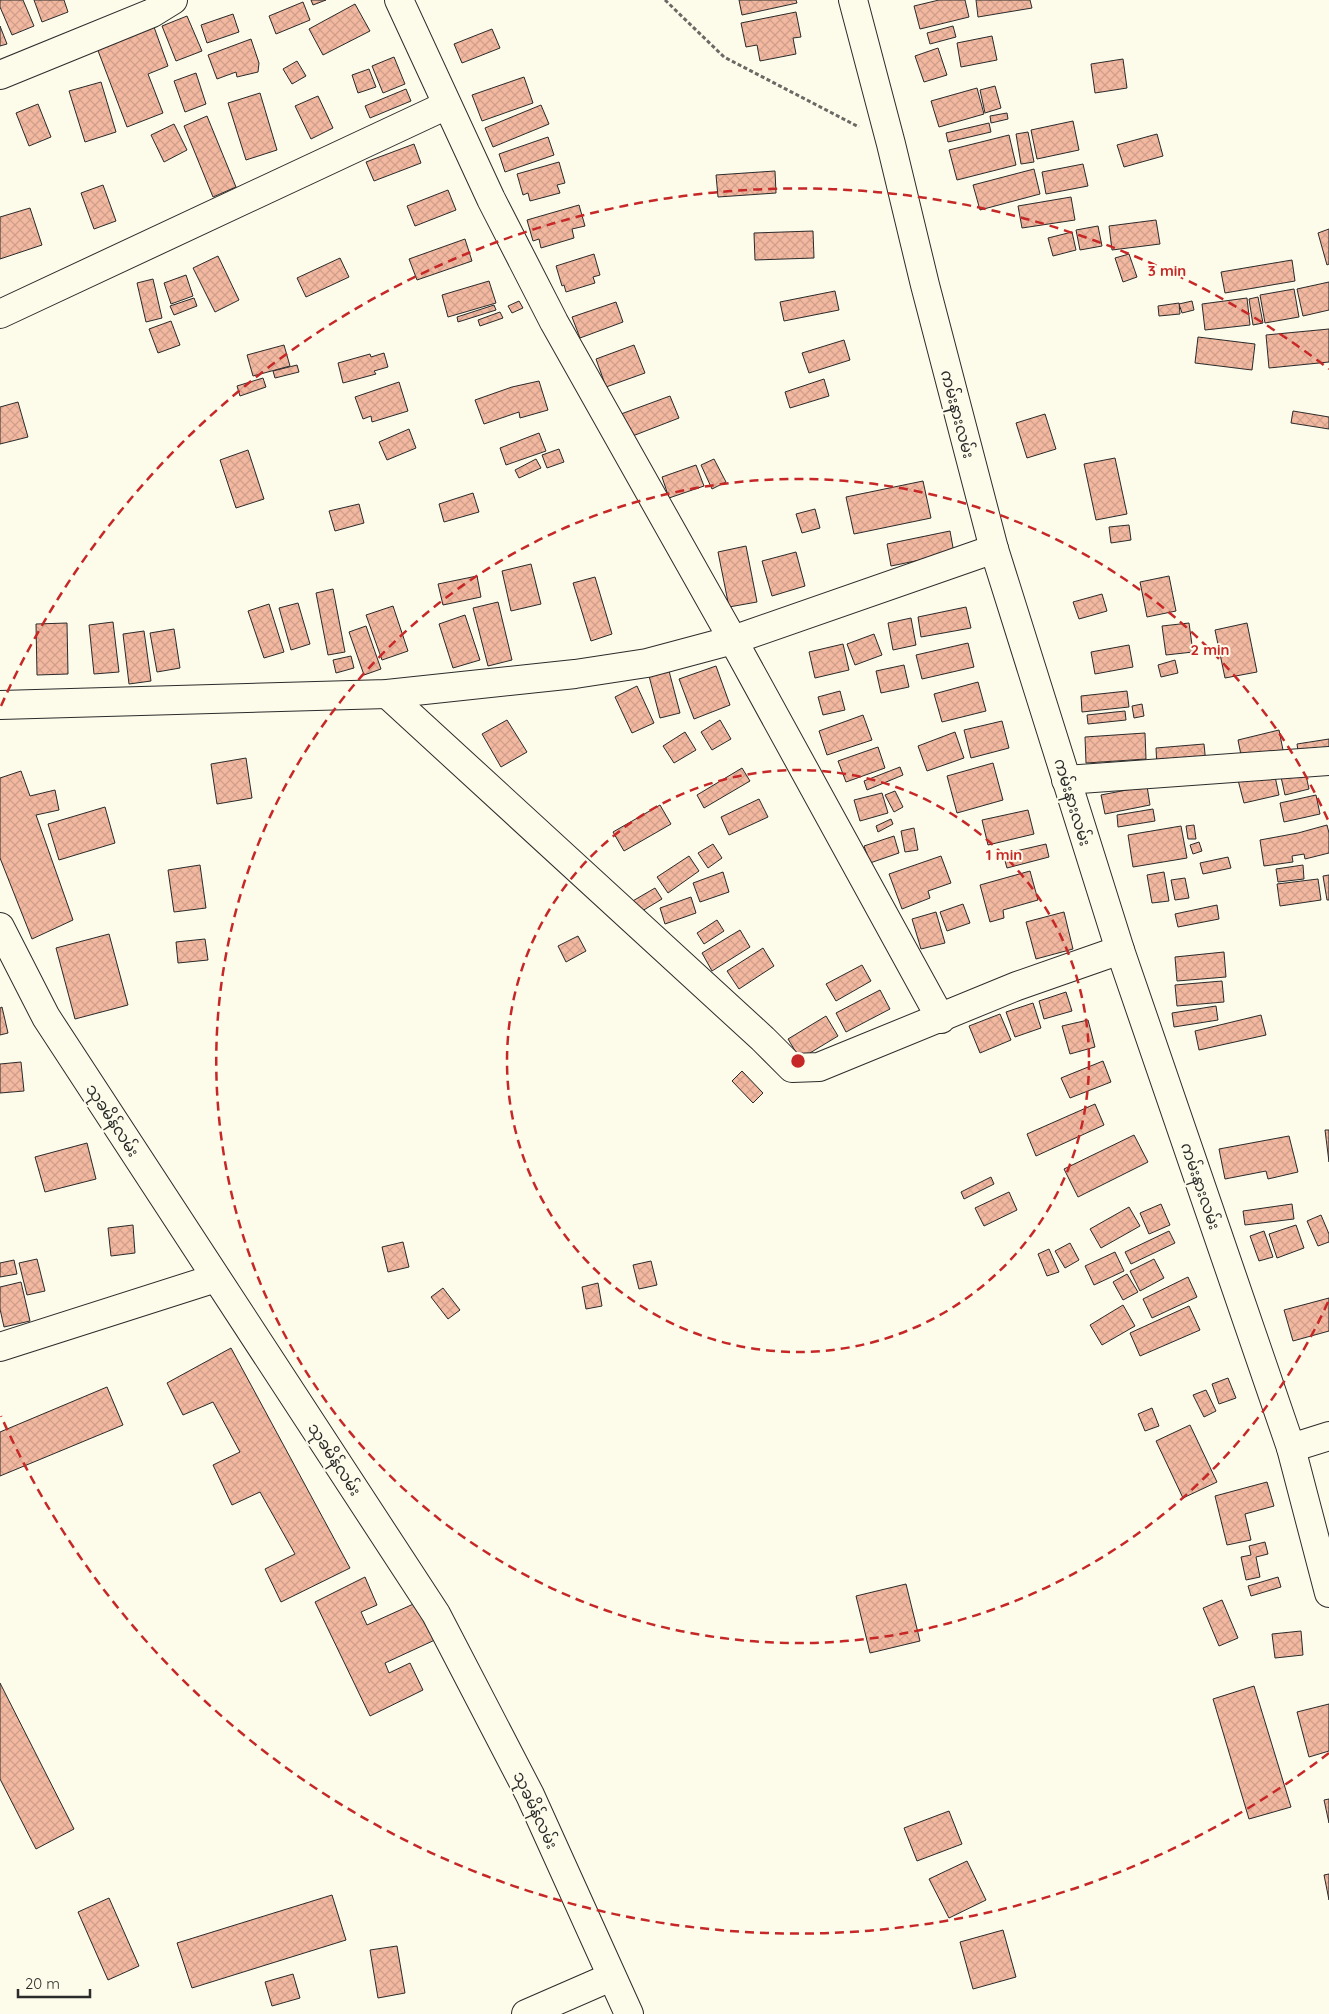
<svg xmlns="http://www.w3.org/2000/svg" width="1329" height="2014" viewBox="0 0 1329 2014" font-family="Quicksand,'Noto Sans Myanmar',sans-serif">
	<style>
		.building { fill: url(#building-cross-hatch); stroke: #2b2b2b }
		.lines { fill: none; stroke-linecap: round; stroke-linejoin: round }
		.minor-casing { stroke: #2b2b2b; stroke-width: 30 }
		.major-casing { stroke: #2b2b2b; stroke-width: 30 }
		.path { stroke: #6a6964; stroke-width: 3; stroke-dasharray: 4 2.5; stroke-linecap: butt }
		.minor { stroke: #fdfbea; stroke-width: 28 }
		.major { stroke: #fdfbea; stroke-width: 28 }
		.ring { fill: none; stroke: #c62828; stroke-width: 2.5; stroke-dasharray: 9 6 }
		.labels { text-anchor: middle; dominant-baseline: central; stroke-width: 4; stroke-linejoin: round; paint-order: stroke }
		.street-label { font-size: 16px; fill: #2b2b2b; stroke: #fdfbea }
		.centre { fill: #c62828; stroke: #fdfbea; stroke-width: 2.5 }
		.ring-label { font-size: 15px; text-anchor: middle; font-weight: bold; fill: #c62828; stroke: #fdfbea; stroke-width: 4; stroke-linejoin: round; paint-order: stroke }
	</style>
	<defs>
		<pattern id="building-cross-hatch" width="8" height="8" patternUnits="userSpaceOnUse" patternTransform="scale(1.25)"><rect width="8" height="8" fill="#f2b8a0"/><path d="M0 0l8 8M0 8l8-8" fill="none" stroke="#d09e8a"/></pattern>
	</defs>
	<rect width="100%" height="100%" fill="#fdfbea"/>
	<g class="building">
		<polygon points="0,0 23,0 34,26 12,35 0,7"/>
		<polygon points="34,0 64,0 68,12 42,22"/>
		<polygon points="311,0 326,0 313,5"/>
		<polygon points="739,0 796,0 797,3 742,15"/>
		<polygon points="939,0 965,0 969,17 920,29 914,6"/>
		<polygon points="976,0 1030,0 1032,8 978,17"/>
		<polygon points="303,2 310,20 276,34 269,16"/>
		<polygon points="355,4 370,31 323,55 309,29"/>
		<polygon points="796,12 801,37 793,38 796,54 760,61 757,45 746,47 741,23"/>
		<polygon points="233,14 239,32 207,43 201,25"/>
		<polygon points="187,16 202,51 176,61 162,26"/>
		<polygon points="0,26 7,44 0,46"/>
		<polygon points="953,26 956,37 930,44 927,33"/>
		<polygon points="154,27 168,66 148,74 163,113 127,127 97,48"/>
		<polygon points="492,29 500,48 462,63 454,44"/>
		<polygon points="992,36 997,60 961,67 957,43"/>
		<polygon points="251,39 259,63 258,72 237,77 236,72 217,79 208,55"/>
		<polygon points="938,48 947,75 924,82 915,56"/>
		<polygon points="394,57 405,84 383,93 372,66"/>
		<polygon points="1123,59 1127,88 1095,93 1091,64"/>
		<polygon points="297,61 306,76 292,84 283,69"/>
		<polygon points="369,69 376,87 358,93 352,75"/>
		<polygon points="196,73 206,104 185,112 174,81"/>
		<polygon points="524,77 533,103 482,121 472,95"/>
		<polygon points="101,82 116,132 85,142 69,91"/>
		<polygon points="995,86 1001,108 985,113 980,90"/>
		<polygon points="977,88 984,114 939,127 931,101"/>
		<polygon points="406,89 411,101 370,118 365,106"/>
		<polygon points="260,93 277,150 246,160 228,103"/>
		<polygon points="318,96 333,128 311,139 295,106"/>
		<polygon points="38,104 51,137 29,146 16,113"/>
		<polygon points="541,105 549,124 493,147 485,128"/>
		<polygon points="1007,113 1008,119 991,123 990,116"/>
		<polygon points="207,116 236,187 213,197 184,126"/>
		<polygon points="1073,121 1079,150 1037,159 1031,130"/>
		<polygon points="989,123 991,132 948,142 946,133"/>
		<polygon points="174,124 187,150 164,162 151,135"/>
		<polygon points="1028,132 1034,162 1021,164 1016,134"/>
		<polygon points="1157,134 1163,156 1124,167 1117,145"/>
		<polygon points="1009,135 1016,165 957,180 949,150"/>
		<polygon points="548,137 554,155 505,172 499,154"/>
		<polygon points="414,144 421,163 374,181 366,162"/>
		<polygon points="559,162 565,183 557,185 560,193 530,201 528,193 523,195 517,174"/>
		<polygon points="1083,164 1088,186 1046,194 1042,172"/>
		<polygon points="1034,169 1040,194 980,210 973,185"/>
		<polygon points="775,171 776,193 718,197 716,175"/>
		<polygon points="103,185 116,221 94,229 81,193"/>
		<polygon points="448,190 456,210 415,226 407,206"/>
		<polygon points="1071,197 1075,220 1022,228 1018,206"/>
		<polygon points="579,205 585,226 572,229 574,238 541,248 539,239 533,241 527,220"/>
		<polygon points="30,208 42,245 0,259 0,217"/>
		<polygon points="1156,220 1160,244 1112,250 1109,226"/>
		<polygon points="1098,226 1102,246 1080,250 1076,230"/>
		<polygon points="1329,229 1329,264 1327,265 1318,233"/>
		<polygon points="813,231 814,258 755,260 754,233"/>
		<polygon points="1072,232 1076,250 1053,256 1048,238"/>
		<polygon points="465,239 472,261 417,280 409,259"/>
		<polygon points="594,254 600,275 593,277 595,283 566,292 564,285 562,286 556,266"/>
		<polygon points="1129,254 1137,277 1123,282 1115,258"/>
		<polygon points="218,256 239,300 215,312 193,268"/>
		<polygon points="340,258 349,277 306,297 297,278"/>
		<polygon points="1292,260 1295,281 1225,293 1221,272"/>
		<polygon points="186,275 193,296 171,304 164,283"/>
		<polygon points="153,279 162,318 146,322 137,283"/>
		<polygon points="489,281 496,303 448,317 442,295"/>
		<polygon points="1329,282 1329,310 1303,316 1297,289"/>
		<polygon points="1294,289 1299,317 1265,323 1260,295"/>
		<polygon points="835,291 839,310 784,321 780,302"/>
		<polygon points="1258,297 1263,323 1253,325 1249,299"/>
		<polygon points="194,298 197,306 174,315 170,306"/>
		<polygon points="1247,298 1250,325 1205,330 1202,304"/>
		<polygon points="519,301 523,308 512,313 508,306"/>
		<polygon points="1192,301 1194,310 1182,313 1179,304"/>
		<polygon points="616,302 623,322 580,338 572,317"/>
		<polygon points="1179,303 1180,314 1159,316 1158,306"/>
		<polygon points="494,305 496,310 458,322 457,317"/>
		<polygon points="500,312 503,318 480,326 478,320"/>
		<polygon points="171,321 180,345 158,353 149,329"/>
		<polygon points="1329,329 1329,362 1269,368 1266,335"/>
		<polygon points="1198,337 1255,344 1252,370 1195,363"/>
		<polygon points="844,340 850,360 809,373 802,353"/>
		<polygon points="284,345 290,366 253,376 247,355"/>
		<polygon points="634,345 645,373 606,387 596,359"/>
		<polygon points="384,353 388,367 374,371 376,374 343,383 338,363 370,354 371,357"/>
		<polygon points="297,365 299,372 275,378 273,371"/>
		<polygon points="263,378 266,387 240,396 237,386"/>
		<polygon points="824,379 829,396 790,408 785,392"/>
		<polygon points="539,381 548,410 520,418 519,412 484,424 475,400 512,387"/>
		<polygon points="399,382 408,411 372,422 371,416 363,419 355,397"/>
		<polygon points="670,396 679,418 630,437 621,414"/>
		<polygon points="18,402 28,437 0,444 0,407"/>
		<polygon points="1293,411 1329,417 1329,429 1291,423"/>
		<polygon points="1045,414 1056,449 1027,458 1016,423"/>
		<polygon points="409,429 416,448 387,460 379,442"/>
		<polygon points="539,433 546,451 506,465 500,448"/>
		<polygon points="559,449 564,462 547,468 542,455"/>
		<polygon points="248,450 264,499 236,508 220,460"/>
		<polygon points="1115,458 1127,514 1096,520 1084,464"/>
		<polygon points="536,459 541,468 519,478 515,470"/>
		<polygon points="714,459 726,482 712,489 701,465"/>
		<polygon points="696,465 704,486 669,498 662,477"/>
		<polygon points="923,481 931,518 854,534 846,497"/>
		<polygon points="473,493 479,512 444,522 439,504"/>
		<polygon points="359,504 364,523 335,531 329,511"/>
		<polygon points="815,509 820,528 802,533 796,514"/>
		<polygon points="1129,525 1131,540 1111,543 1109,527"/>
		<polygon points="950,531 954,553 891,566 887,544"/>
		<polygon points="746,546 757,602 729,607 718,552"/>
		<polygon points="796,552 805,586 772,596 762,561"/>
		<polygon points="531,564 541,604 511,611 502,571"/>
		<polygon points="477,576 481,597 443,605 438,584"/>
		<polygon points="1169,576 1176,611 1147,617 1140,582"/>
		<polygon points="595,577 612,634 591,641 573,583"/>
		<polygon points="333,589 345,652 328,655 316,593"/>
		<polygon points="1102,594 1107,611 1079,619 1073,602"/>
		<polygon points="498,602 512,660 488,666 473,608"/>
		<polygon points="298,603 310,644 291,650 279,608"/>
		<polygon points="269,604 284,652 264,658 248,611"/>
		<polygon points="393,606 408,651 382,660 366,615"/>
		<polygon points="966,607 971,628 921,637 918,617"/>
		<polygon points="465,615 480,660 453,668 439,624"/>
		<polygon points="911,618 916,645 893,650 888,623"/>
		<polygon points="113,622 119,672 94,674 89,625"/>
		<polygon points="67,623 68,674 37,675 36,624"/>
		<polygon points="1189,623 1193,652 1166,655 1162,626"/>
		<polygon points="1247,623 1257,672 1225,678 1215,630"/>
		<polygon points="366,626 381,669 364,675 349,632"/>
		<polygon points="174,629 180,668 157,672 150,633"/>
		<polygon points="144,631 151,681 129,684 123,634"/>
		<polygon points="874,634 882,655 855,665 847,644"/>
		<polygon points="968,643 974,667 922,679 916,655"/>
		<polygon points="843,644 849,670 815,678 809,652"/>
		<polygon points="1129,645 1133,667 1095,674 1091,652"/>
		<polygon points="351,656 354,668 336,673 333,660"/>
		<polygon points="1175,660 1178,673 1161,677 1158,665"/>
		<polygon points="904,665 909,687 881,693 876,671"/>
		<polygon points="716,666 730,705 694,719 679,679"/>
		<polygon points="669,671 680,713 660,718 649,676"/>
		<polygon points="978,682 986,711 942,722 934,694"/>
		<polygon points="637,686 654,723 632,733 615,697"/>
		<polygon points="840,691 845,710 823,715 818,697"/>
		<polygon points="1127,691 1129,707 1082,712 1081,696"/>
		<polygon points="1142,704 1144,716 1134,718 1132,706"/>
		<polygon points="1125,711 1126,720 1088,724 1087,715"/>
		<polygon points="863,715 872,740 827,755 819,731"/>
		<polygon points="507,720 527,752 501,767 482,734"/>
		<polygon points="720,720 731,739 712,750 701,732"/>
		<polygon points="1002,721 1009,748 971,758 964,730"/>
		<polygon points="1279,730 1284,755 1243,765 1238,740"/>
		<polygon points="685,732 696,750 674,763 663,746"/>
		<polygon points="955,732 964,758 927,771 918,746"/>
		<polygon points="1145,733 1146,759 1086,763 1085,737"/>
		<polygon points="1329,739 1329,754 1299,758 1297,744"/>
		<polygon points="1204,744 1206,764 1157,768 1156,748"/>
		<polygon points="878,747 885,768 846,782 838,761"/>
		<polygon points="246,758 252,798 217,804 211,764"/>
		<polygon points="993,763 1003,800 957,813 947,776"/>
		<polygon points="900,767 903,775 867,790 864,781"/>
		<polygon points="742,768 750,781 704,808 697,795"/>
		<polygon points="21,771 30,796 55,790 59,810 36,815 73,920 32,939 0,858 0,778"/>
		<polygon points="1305,771 1309,789 1285,795 1281,777"/>
		<polygon points="1274,772 1279,795 1244,803 1238,780"/>
		<polygon points="1147,786 1150,805 1105,814 1101,795"/>
		<polygon points="895,791 903,807 894,812 885,795"/>
		<polygon points="882,793 888,813 860,821 854,800"/>
		<polygon points="1316,795 1320,814 1284,822 1280,803"/>
		<polygon points="759,799 768,817 729,835 721,817"/>
		<polygon points="660,805 671,824 624,851 613,832"/>
		<polygon points="105,807 115,843 59,860 48,824"/>
		<polygon points="1153,809 1155,821 1118,827 1117,815"/>
		<polygon points="1028,810 1034,834 988,845 982,820"/>
		<polygon points="891,819 893,824 878,832 876,826"/>
		<polygon points="1194,825 1196,839 1188,839 1186,826"/>
		<polygon points="1327,825 1329,833 1329,853 1305,859 1304,854 1292,856 1293,862 1264,866 1260,840 1298,833"/>
		<polygon points="1181,826 1187,858 1133,867 1128,835"/>
		<polygon points="914,828 918,850 905,852 901,831"/>
		<polygon points="894,836 899,853 870,863 864,846"/>
		<polygon points="1199,842 1202,851 1193,854 1190,845"/>
		<polygon points="713,844 722,858 708,868 698,853"/>
		<polygon points="1046,844 1049,857 1007,868 1003,854"/>
		<polygon points="689,856 699,871 668,893 657,877"/>
		<polygon points="941,856 951,883 928,891 930,898 902,909 889,874"/>
		<polygon points="1228,857 1231,868 1203,874 1200,863"/>
		<polygon points="200,865 206,908 174,912 168,870"/>
		<polygon points="1303,865 1304,879 1278,882 1276,869"/>
		<polygon points="1030,871 1038,900 1003,910 1004,918 990,922 980,885"/>
		<polygon points="723,872 729,892 700,902 693,883"/>
		<polygon points="1164,872 1169,901 1152,903 1147,875"/>
		<polygon points="1329,875 1329,900 1327,900 1323,876"/>
		<polygon points="1185,878 1189,898 1175,900 1171,880"/>
		<polygon points="1318,879 1321,900 1280,906 1277,884"/>
		<polygon points="655,888 662,899 637,914 631,902"/>
		<polygon points="691,897 696,913 665,924 660,908"/>
		<polygon points="963,904 970,923 947,931 940,912"/>
		<polygon points="1217,905 1219,919 1178,927 1175,914"/>
		<polygon points="936,912 945,943 921,949 912,919"/>
		<polygon points="1064,912 1073,949 1036,959 1026,922"/>
		<polygon points="717,920 724,931 704,944 697,933"/>
		<polygon points="740,930 750,947 712,971 702,953"/>
		<polygon points="109,934 128,1005 75,1019 56,948"/>
		<polygon points="578,936 586,951 566,962 558,946"/>
		<polygon points="205,939 208,960 178,963 176,942"/>
		<polygon points="763,948 774,966 739,989 727,971"/>
		<polygon points="1224,952 1226,977 1177,981 1175,957"/>
		<polygon points="862,965 871,981 836,1001 826,984"/>
		<polygon points="1222,981 1224,1002 1177,1006 1175,985"/>
		<polygon points="880,990 890,1009 846,1032 836,1013"/>
		<polygon points="1066,992 1072,1011 1044,1019 1039,1001"/>
		<polygon points="1033,1003 1041,1028 1015,1037 1006,1012"/>
		<polygon points="1216,1006 1218,1020 1174,1027 1172,1013"/>
		<polygon points="2,1007 8,1033 0,1035 0,1008"/>
		<polygon points="1000,1014 1011,1040 980,1053 969,1026"/>
		<polygon points="1261,1015 1266,1035 1199,1050 1195,1031"/>
		<polygon points="826,1016 838,1036 800,1059 788,1039"/>
		<polygon points="1088,1020 1095,1047 1070,1054 1062,1026"/>
		<polygon points="1103,1061 1111,1082 1070,1098 1061,1078"/>
		<polygon points="21,1062 24,1091 0,1093 0,1064"/>
		<polygon points="742,1071 763,1093 753,1103 732,1081"/>
		<polygon points="1095,1104 1104,1125 1036,1156 1027,1134"/>
		<polygon points="1325,1130 1329,1130 1329,1162"/>
		<polygon points="1134,1135 1148,1162 1078,1197 1064,1169"/>
		<polygon points="1289,1136 1298,1172 1268,1179 1266,1171 1225,1179 1219,1149"/>
		<polygon points="87,1143 96,1179 45,1192 35,1157"/>
		<polygon points="991,1177 994,1184 964,1199 961,1192"/>
		<polygon points="1009,1192 1017,1210 984,1226 975,1208"/>
		<polygon points="1161,1204 1170,1225 1149,1234 1140,1213"/>
		<polygon points="1292,1204 1294,1219 1245,1225 1243,1211"/>
		<polygon points="1129,1207 1140,1226 1101,1248 1090,1229"/>
		<polygon points="1321,1215 1329,1234 1329,1242 1318,1246 1307,1221"/>
		<polygon points="133,1225 135,1253 111,1256 108,1228"/>
		<polygon points="1296,1225 1304,1248 1277,1258 1269,1234"/>
		<polygon points="1169,1231 1175,1243 1131,1264 1125,1252"/>
		<polygon points="1264,1231 1273,1257 1259,1261 1250,1236"/>
		<polygon points="403,1242 409,1267 388,1272 382,1247"/>
		<polygon points="1070,1243 1079,1260 1065,1268 1055,1251"/>
		<polygon points="1049,1249 1059,1272 1047,1276 1038,1254"/>
		<polygon points="1115,1252 1124,1271 1094,1285 1085,1266"/>
		<polygon points="37,1259 45,1291 27,1295 19,1263"/>
		<polygon points="1154,1259 1164,1278 1140,1291 1130,1271"/>
		<polygon points="14,1260 17,1274 0,1277 0,1263"/>
		<polygon points="651,1261 657,1285 639,1289 633,1265"/>
		<polygon points="1127,1274 1138,1292 1123,1300 1113,1282"/>
		<polygon points="1188,1277 1197,1297 1152,1318 1143,1299"/>
		<polygon points="21,1282 30,1321 4,1327 0,1309 0,1287"/>
		<polygon points="598,1283 602,1306 586,1309 582,1287"/>
		<polygon points="443,1288 460,1310 448,1319 431,1297"/>
		<polygon points="1329,1298 1329,1331 1293,1341 1284,1310"/>
		<polygon points="1123,1305 1135,1326 1102,1345 1090,1325"/>
		<polygon points="1189,1306 1200,1330 1140,1356 1130,1333"/>
		<polygon points="231,1348 350,1568 281,1602 265,1569 295,1554 260,1492 232,1505 213,1465 240,1452 213,1402 183,1415 167,1383"/>
		<polygon points="1228,1378 1236,1398 1219,1404 1212,1384"/>
		<polygon points="107,1387 123,1425 0,1476 0,1432"/>
		<polygon points="1206,1390 1216,1411 1204,1417 1193,1395"/>
		<polygon points="1152,1408 1159,1426 1145,1431 1138,1414"/>
		<polygon points="1190,1425 1217,1482 1183,1498 1156,1441"/>
		<polygon points="1267,1482 1274,1506 1245,1514 1251,1540 1227,1545 1215,1496"/>
		<polygon points="1265,1542 1268,1554 1256,1557 1260,1577 1246,1580 1241,1557 1251,1555 1249,1546"/>
		<polygon points="365,1577 377,1605 361,1612 367,1625 420,1601 437,1639 385,1663 389,1673 410,1663 423,1690 370,1716 315,1602"/>
		<polygon points="1278,1577 1281,1587 1251,1596 1248,1586"/>
		<polygon points="906,1584 920,1641 870,1653 856,1596"/>
		<polygon points="1222,1600 1238,1638 1219,1646 1203,1608"/>
		<polygon points="1301,1631 1303,1655 1275,1658 1272,1634"/>
		<polygon points="0,1683 74,1829 36,1849 0,1779"/>
		<polygon points="1254,1686 1291,1807 1249,1819 1213,1699"/>
		<polygon points="1329,1704 1329,1751 1309,1757 1297,1712"/>
		<polygon points="1329,1799 1329,1823 1324,1800"/>
		<polygon points="949,1811 962,1844 917,1861 904,1828"/>
		<polygon points="967,1861 986,1900 949,1918 929,1879"/>
		<polygon points="1329,1874 1329,1900 1324,1875"/>
		<polygon points="332,1895 346,1940 192,1988 177,1943"/>
		<polygon points="109,1898 139,1966 108,1980 78,1912"/>
		<polygon points="1003,1930 1016,1977 973,1989 960,1942"/>
		<polygon points="397,1946 405,1993 378,1998 370,1950"/>
		<polygon points="293,1974 300,1998 272,2006 265,1982"/>
	</g>
	<g class="lines">
		<defs>
			<g id="minor">
				<polyline points="399,0 491,199 554,322 733,640 941,1019"/>
				<polyline points="0,75 152,13 173,0"/>
				<polyline points="0,314 447,105"/>
				<polyline points="387,694 763,1039 792,1068 819,1067 1017,986 1120,950"/>
				<polyline points="0,705 387,694 575,674 647,663 733,640 994,549"/>
				<polyline points="1066,780 1329,761"/>
				<polyline points="0,927 46,1017 436,1614 530,1795 629,2014"/>
				<polyline points="0,1347 216,1278"/>
				<polyline points="1291,1448 1329,1436"/>
				<polyline points="526,2014 611,1977"/>
			</g>
			<polyline id="major" points="853,0 891,144 925,285 994,549 1120,950 1291,1448 1329,1593"/>
		</defs>
		<use href="#minor" class="minor-casing"/>
		<use href="#major" class="major-casing"/>
		<polyline class="path" points="665,0 724,57 859,127"/>
		<use href="#minor" class="minor"/>
		<use href="#major" class="major"/>
	</g>
	<g class="ring">
		<circle cx="798" cy="1061" r="291"/>
		<path d="M1328 1302A582 582 0 1 1 1328 820"/>
		<path d="M1329 1753A872 872 0 0 1 1 1416M1 706A872 872 0 0 1 1329 369"/>
	</g>
	<g class="labels">
		<g class="street-label">
			<text transform="translate(958 414) rotate(75)">ကမ်းနားလမ်း</text>
			<text transform="translate(1073 802) rotate(73)">ကမ်းနားလမ်း</text>
			<text transform="translate(113 1120) rotate(57)">သုခမိန်လမ်း</text>
			<text transform="translate(1201 1186) rotate(71)">ကမ်းနားလမ်း</text>
			<text transform="translate(335 1459) rotate(57)">သုခမိန်လမ်း</text>
			<text transform="translate(536 1810) rotate(65)">သုခမိန်လမ်း</text>
		</g>
	</g>
	<circle cx="798" cy="1061" r="8" class="centre"/>
	<g class="ring-label">
		<text x="1167" y="276">3 min</text>
		<text x="1210" y="655">2 min</text>
		<text x="1004" y="860">1 min</text>
	</g>
	<path d="M18 1989v8h72v-8" fill="none" stroke="#2b2b2b" stroke-width="2.5"/>
	<text x="25" y="1989" font-size="15" fill="#2b2b2b" stroke="#fdfbea" stroke-width="4" paint-order="stroke">20 m</text>
</svg>
